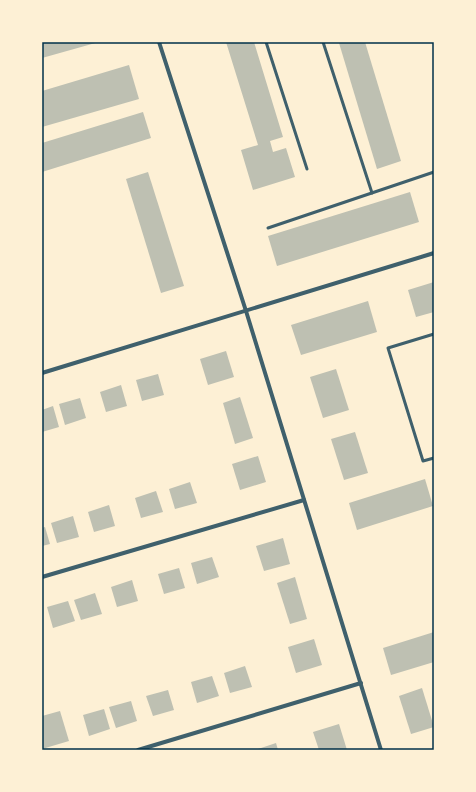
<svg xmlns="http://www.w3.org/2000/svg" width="476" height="792" viewBox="0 0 476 792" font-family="'IBM Plex Sans',sans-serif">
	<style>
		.building { fill: #bec0b2 }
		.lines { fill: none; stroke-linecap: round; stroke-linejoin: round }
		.service { stroke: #3f606c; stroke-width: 3 }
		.minor { stroke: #3f606c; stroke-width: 4 }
		.neatline { fill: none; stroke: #003049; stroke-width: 1.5 }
	</style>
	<rect width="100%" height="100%" fill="#fdf0d5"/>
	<g class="building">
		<polygon points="99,42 42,58 42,43"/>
		<polygon points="226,42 254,42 283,137 270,141 273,152 286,148 295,177 253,190 241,150 258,145"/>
		<polygon points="341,42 365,42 401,161 377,169 339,43"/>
		<polygon points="129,65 139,99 42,127 42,91"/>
		<polygon points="143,112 151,138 42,172 42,143"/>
		<polygon points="148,172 184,286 161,293 126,179"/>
		<polygon points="410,192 419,222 277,266 268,236"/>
		<polygon points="434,282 434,312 416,317 408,290"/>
		<polygon points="368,301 377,332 301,355 291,325"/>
		<polygon points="226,351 234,377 208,385 200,359"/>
		<polygon points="336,369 349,410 323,418 310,377"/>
		<polygon points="158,374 164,395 142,401 136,380"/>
		<polygon points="121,385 127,406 106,412 100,392"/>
		<polygon points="240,397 253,438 235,444 223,403"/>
		<polygon points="80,398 86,418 65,425 59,404"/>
		<polygon points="53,406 59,427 42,432 42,410"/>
		<polygon points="355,432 368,473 344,480 331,439"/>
		<polygon points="258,456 266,482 240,490 232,464"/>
		<polygon points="425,479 433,506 357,530 349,503"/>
		<polygon points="190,482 197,503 175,509 169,489"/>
		<polygon points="156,491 163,512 141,518 135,498"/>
		<polygon points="109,505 115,526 94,532 88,512"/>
		<polygon points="73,516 79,537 57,543 51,523"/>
		<polygon points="45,527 50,544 42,546 42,528"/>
		<polygon points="283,538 290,564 264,571 256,546"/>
		<polygon points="212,557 219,577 197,584 191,563"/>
		<polygon points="179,568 185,588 164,594 158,574"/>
		<polygon points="295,577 307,619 290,624 277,583"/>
		<polygon points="132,580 138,601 117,607 111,587"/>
		<polygon points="95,593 102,614 81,620 74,600"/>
		<polygon points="68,601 75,621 53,628 47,607"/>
		<polygon points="434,632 434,662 391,675 383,648"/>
		<polygon points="314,639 322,665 296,673 288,647"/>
		<polygon points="245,666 252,687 230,693 224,673"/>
		<polygon points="212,676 219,696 197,703 191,682"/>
		<polygon points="422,688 434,727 411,734 399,696"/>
		<polygon points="168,690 174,710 153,716 146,696"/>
		<polygon points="131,701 137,721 116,728 109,707"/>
		<polygon points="104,709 110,729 89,736 83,715"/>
		<polygon points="60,711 69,741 42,749 42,716"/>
		<polygon points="339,724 347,750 319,750 313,732"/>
		<polygon points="276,743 278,750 255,750"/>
	</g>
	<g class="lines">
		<g class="service">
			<polyline points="266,42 307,169"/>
			<polyline points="323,42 372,193"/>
			<polyline points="268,228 434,172"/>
			<polyline points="434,334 388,348 423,461 434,458"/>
		</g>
		<g class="minor">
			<polyline points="159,42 246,311 381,750"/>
			<polyline points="42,373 434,253"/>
			<polyline points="42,577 304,500"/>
			<polyline points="138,750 361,683"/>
		</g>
	</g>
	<rect width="476" height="792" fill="none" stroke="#fdf0d5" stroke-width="86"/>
	<rect x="43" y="43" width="390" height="706" class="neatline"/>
</svg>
